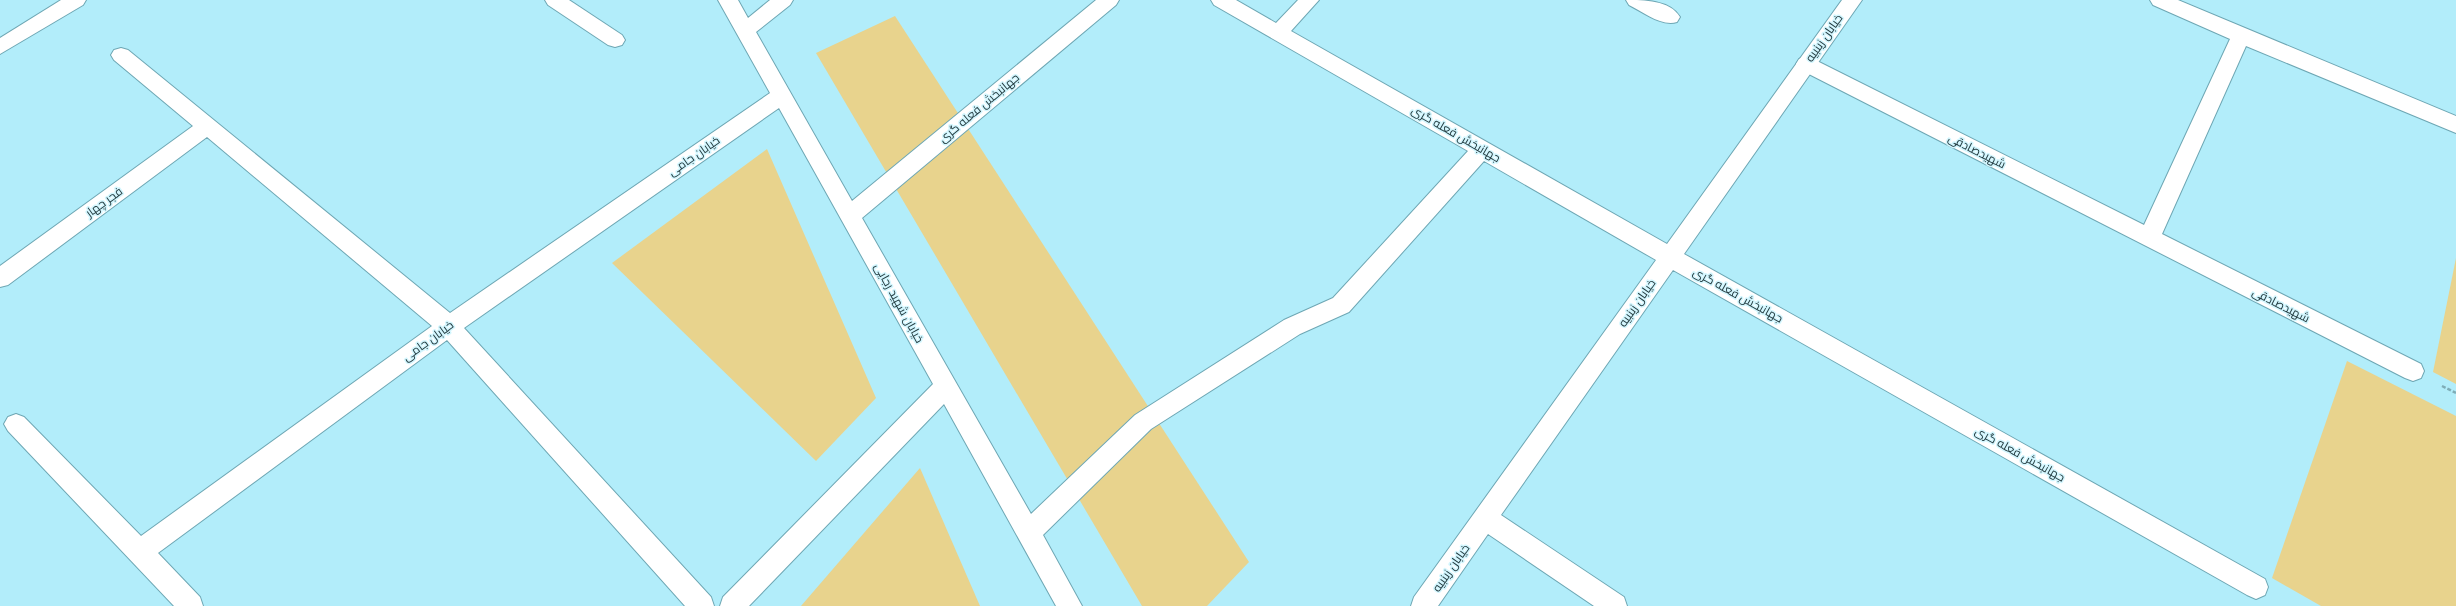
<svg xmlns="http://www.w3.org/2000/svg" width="2456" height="606" viewBox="0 0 2456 606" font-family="'Archivo Narrow',Cairo,sans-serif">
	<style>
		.green { fill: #e8d38d }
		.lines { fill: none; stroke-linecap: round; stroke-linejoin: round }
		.lane-casing { stroke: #6ea7b4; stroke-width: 2 }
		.street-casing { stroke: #6ea7b4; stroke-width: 2 }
		.path { stroke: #7eadb7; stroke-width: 2.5; stroke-dasharray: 4 2; stroke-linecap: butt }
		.lane { fill: #fff; fill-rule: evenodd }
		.street { fill: #fff; fill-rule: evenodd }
		.labels { text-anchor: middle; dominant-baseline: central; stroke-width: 3; stroke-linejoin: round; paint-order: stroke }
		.street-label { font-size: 12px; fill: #223a3f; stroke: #d3f6fe }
	</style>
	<rect width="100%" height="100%" fill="#b2edfa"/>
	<g class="green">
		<polygon points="895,16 1249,562 1207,606 1142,606 816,53"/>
		<polygon points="767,149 876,398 816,461 612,263"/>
		<polygon points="2456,258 2456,384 2433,372"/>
		<polygon points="2347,361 2456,416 2456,606 2321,606 2272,578"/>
		<polygon points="920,468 980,606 801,606"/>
	</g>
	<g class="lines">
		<defs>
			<polygon id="lane" points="2150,0 2178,0 2456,116 2456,133 2246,46 2162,234 2421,364 2424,371 2421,378 2413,381 2405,378 1799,69 1796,64 1799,59 1806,56 1813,59 2144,225 2230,39 2153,5"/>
			<g id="street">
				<polygon points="61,0 86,0 83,5 0,54 0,38"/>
				<polygon points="545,0 569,0 622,35 625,40 622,45 615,47 608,45 548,5"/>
				<polygon points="718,0 738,0 748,18 770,0 793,0 790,5 756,32 852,201 1096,0 1119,0 1116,5 862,218 1031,514 1135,415 1284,320 1333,298 1468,151 1214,5 1211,0 1236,0 1276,23 1298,0 1319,0 1291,31 1667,244 1842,0 1862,0 1684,254 2265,579 2268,587 2265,595 2256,599 2247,595 1673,270 1501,515 1624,597 1627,606 1594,606 1488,534 1438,606 1411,606 1414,597 1656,260 1484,161 1349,312 1300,334 1151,429 1043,535 1082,606 1056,606 944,404 749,606 720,606 723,597 933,384 779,108 464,328 711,597 714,606 685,606 447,340 158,553 200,597 203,606 174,606 8,431 4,424 8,417 16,414 24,417 141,536 432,326 207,137 8,285 0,287 0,266 193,126 114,60 111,55 114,50 121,48 128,50 450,313 770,93"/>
				<path d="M1626 0C1644 0 1670 0 1680 17L1677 22C1662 27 1643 12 1629 5Z"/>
			</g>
		</defs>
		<use href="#lane" class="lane-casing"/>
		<use href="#street" class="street-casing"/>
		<polyline class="path" points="2442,386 2456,393"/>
		<use href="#lane" class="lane"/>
		<use href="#street" class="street"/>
	</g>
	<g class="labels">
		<g class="street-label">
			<text transform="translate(1824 38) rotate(-55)">خیابان زینبیه</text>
			<text transform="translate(979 108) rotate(-40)">جهانبخش فعله گری</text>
			<text transform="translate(1456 134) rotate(30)">جهانبخش فعله گری</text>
			<text transform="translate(1977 151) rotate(27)">شهیدصادقی</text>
			<text transform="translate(694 156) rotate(-35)">خیابان جامی</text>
			<text transform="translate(104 202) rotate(-36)">فجر چهار</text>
			<text transform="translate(1738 295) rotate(29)">جهانبخش فعله گری</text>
			<text transform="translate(899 303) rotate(61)">خیابان شهید رجایی</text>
			<text transform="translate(1637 303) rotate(-55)">خیابان زینبیه</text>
			<text transform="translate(2281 305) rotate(27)">شهیدصادقی</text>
			<text transform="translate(428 341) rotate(-36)">خیابان جامی</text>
			<text transform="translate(2020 454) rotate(29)">جهانبخش فعله گری</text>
			<text transform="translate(1451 568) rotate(-55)">خیابان زینبیه</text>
		</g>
	</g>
</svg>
